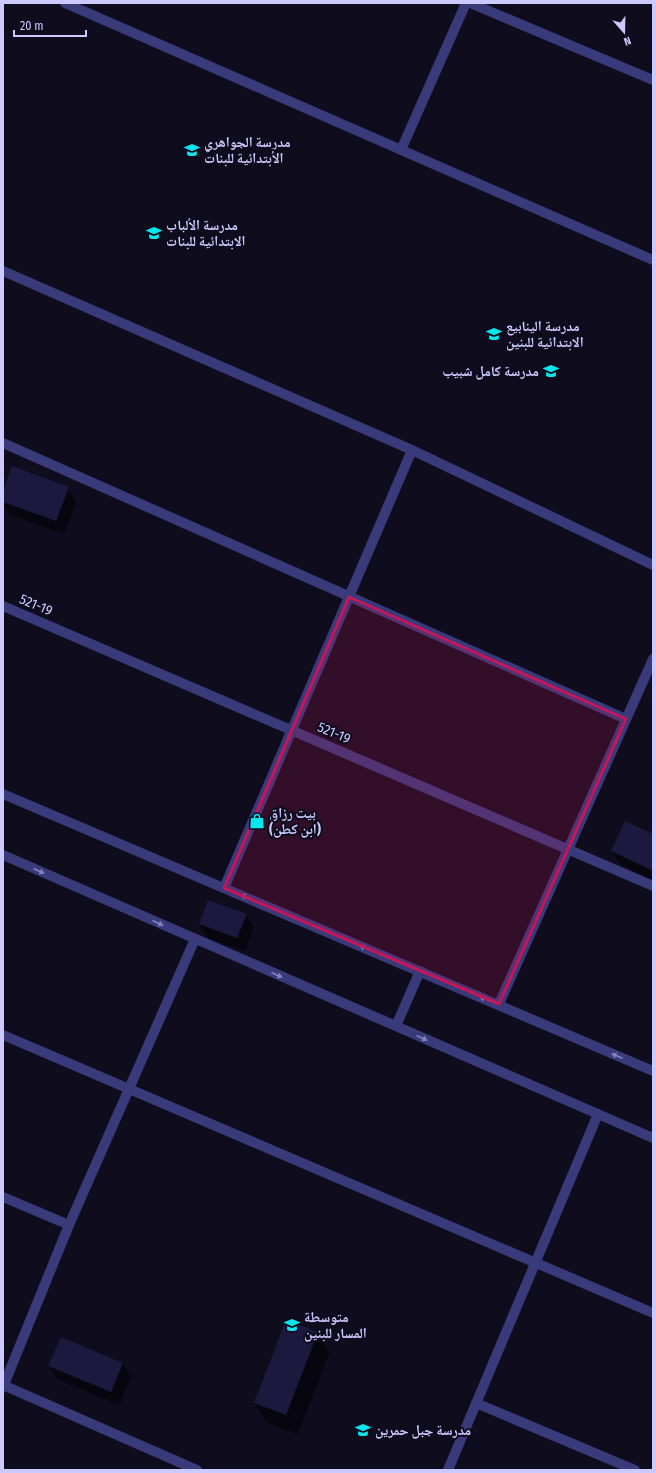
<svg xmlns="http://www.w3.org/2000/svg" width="656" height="1473" viewBox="0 0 656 1473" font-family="'Fira Sans Condensed','Noto Naskh Arabic',sans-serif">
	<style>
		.shadow { fill: #0007 }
		.building { fill: #1d183d }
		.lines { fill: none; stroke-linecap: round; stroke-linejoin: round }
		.minor { stroke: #383a7a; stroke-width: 10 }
		.tertiary { stroke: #383a7a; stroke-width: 10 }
		.oneway { fill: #8282bc }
		.marked { fill: #c2185b; fill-opacity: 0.2; stroke: #c2185b; stroke-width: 3; stroke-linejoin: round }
		.labels { text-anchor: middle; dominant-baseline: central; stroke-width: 4; stroke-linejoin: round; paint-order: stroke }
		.poi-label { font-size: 14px; font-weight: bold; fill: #cbc9fe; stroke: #0e0c1d; text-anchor: start }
		.street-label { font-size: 14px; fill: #cbc9fe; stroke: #0e0c1d }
	</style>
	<rect width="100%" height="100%" fill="#0e0c1d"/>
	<g class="shadow">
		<polygon points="68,488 76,502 64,534 8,514 3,504 3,494"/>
		<polygon points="653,835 653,880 620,864 612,851"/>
		<polygon points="246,915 254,928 245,951 208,938 200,924"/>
		<polygon points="287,1321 318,1333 329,1353 298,1434 267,1423 255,1403"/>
		<polygon points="123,1364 131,1377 119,1405 57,1379 49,1366"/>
	</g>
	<g class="building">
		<polygon points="12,466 69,487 56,521 3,502 3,491"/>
		<polygon points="625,821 653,834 653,871 611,851"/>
		<polygon points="208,900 247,914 237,938 199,924"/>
		<polygon points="286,1320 318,1332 286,1415 254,1403"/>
		<polygon points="61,1337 123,1363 111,1392 48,1366"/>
	</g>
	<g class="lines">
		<g class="minor">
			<polyline points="65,3 653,260"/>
			<polyline points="470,3 653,80"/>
			<polyline points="401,150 466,3"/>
			<polyline points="3,271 412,450 653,565"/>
			<polyline points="3,443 626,719"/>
			<polyline points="3,606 653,886"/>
			<polyline points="224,888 412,450"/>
			<polyline points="499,1004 653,659"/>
			<polyline points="3,1035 653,1313"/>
			<polyline points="3,1197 69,1225"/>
			<polyline points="3,1385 197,1470"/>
			<polyline points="3,1387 69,1225 195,939"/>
			<polyline points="476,1403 635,1470"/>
			<polyline points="448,1470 598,1114"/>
		</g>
		<g class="tertiary">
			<polyline points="3,794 653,1071"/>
			<polyline points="3,855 653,1138"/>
			<polyline points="396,1026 420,971"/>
		</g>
	</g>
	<defs><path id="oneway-solid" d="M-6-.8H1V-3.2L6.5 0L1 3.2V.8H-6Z"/></defs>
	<g class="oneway">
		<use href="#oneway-solid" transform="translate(39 871) rotate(24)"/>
		<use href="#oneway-solid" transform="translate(246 897) rotate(-157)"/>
		<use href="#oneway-solid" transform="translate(158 923) rotate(24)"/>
		<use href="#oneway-solid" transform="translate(365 948) rotate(-157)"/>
		<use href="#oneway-solid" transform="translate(277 975) rotate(24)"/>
		<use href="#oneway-solid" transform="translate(485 999) rotate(-157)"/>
		<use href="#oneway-solid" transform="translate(422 1038) rotate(24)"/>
		<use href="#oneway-solid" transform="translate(617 1056) rotate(-157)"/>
	</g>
	<path class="marked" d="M349 597 626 719 499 1004 224 888Z"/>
	<defs>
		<symbol id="school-bare" viewBox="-9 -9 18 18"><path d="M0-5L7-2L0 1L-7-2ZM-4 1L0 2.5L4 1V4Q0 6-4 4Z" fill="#06e6ec" stroke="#0e0c1d" stroke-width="2.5" paint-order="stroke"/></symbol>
		<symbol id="shop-bare" viewBox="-9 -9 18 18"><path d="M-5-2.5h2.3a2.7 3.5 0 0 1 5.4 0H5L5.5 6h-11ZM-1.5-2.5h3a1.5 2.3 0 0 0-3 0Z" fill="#06e6ec" stroke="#0e0c1d" stroke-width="2.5" paint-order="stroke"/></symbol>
	</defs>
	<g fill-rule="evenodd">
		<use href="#school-bare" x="181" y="139" width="22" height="22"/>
		<use href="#school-bare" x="143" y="222" width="22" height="22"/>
		<use href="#school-bare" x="483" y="323" width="22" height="22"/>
		<use href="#school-bare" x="540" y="360" width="22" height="22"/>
		<use href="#shop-bare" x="246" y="810" width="22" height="22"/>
		<use href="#school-bare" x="281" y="1314" width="22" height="22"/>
		<use href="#school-bare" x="352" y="1419" width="22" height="22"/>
	</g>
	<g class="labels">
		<g class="poi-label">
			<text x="204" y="142">مدرسة الجواهري<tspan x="204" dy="16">الأبتدائية للبنات</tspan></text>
			<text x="166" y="225">مدرسة الألباب<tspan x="166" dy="16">الابتدائية للبنات</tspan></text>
			<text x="506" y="326">مدرسة الينابيع<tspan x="506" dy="16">الابتدائية للبنين</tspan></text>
			<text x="539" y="371" text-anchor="end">مدرسة كامل شبيب</text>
			<text x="269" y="813">بيت رزاق<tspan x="269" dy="16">(ابن كطن)</tspan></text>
			<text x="304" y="1317">متوسطة<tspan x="304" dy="16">المسار للبنين</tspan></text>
			<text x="375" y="1430">مدرسة جبل حمرين</text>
		</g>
		<g class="street-label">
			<text transform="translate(36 605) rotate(23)">521-19</text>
			<text transform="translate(334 733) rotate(23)">521-19</text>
		</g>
	</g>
	<rect width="656" height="1473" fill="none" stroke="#cbc9fe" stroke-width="8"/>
	<g transform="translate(624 32) rotate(160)" stroke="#0e0c1d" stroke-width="3" paint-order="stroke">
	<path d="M0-3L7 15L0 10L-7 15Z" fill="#cbc9fe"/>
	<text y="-6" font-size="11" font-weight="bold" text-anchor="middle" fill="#cbc9fe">N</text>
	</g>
	<path d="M14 30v6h72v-6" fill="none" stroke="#cbc9fe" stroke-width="2"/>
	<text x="20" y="30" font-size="12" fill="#cbc9fe" stroke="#0e0c1d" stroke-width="3" paint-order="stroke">20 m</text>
</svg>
